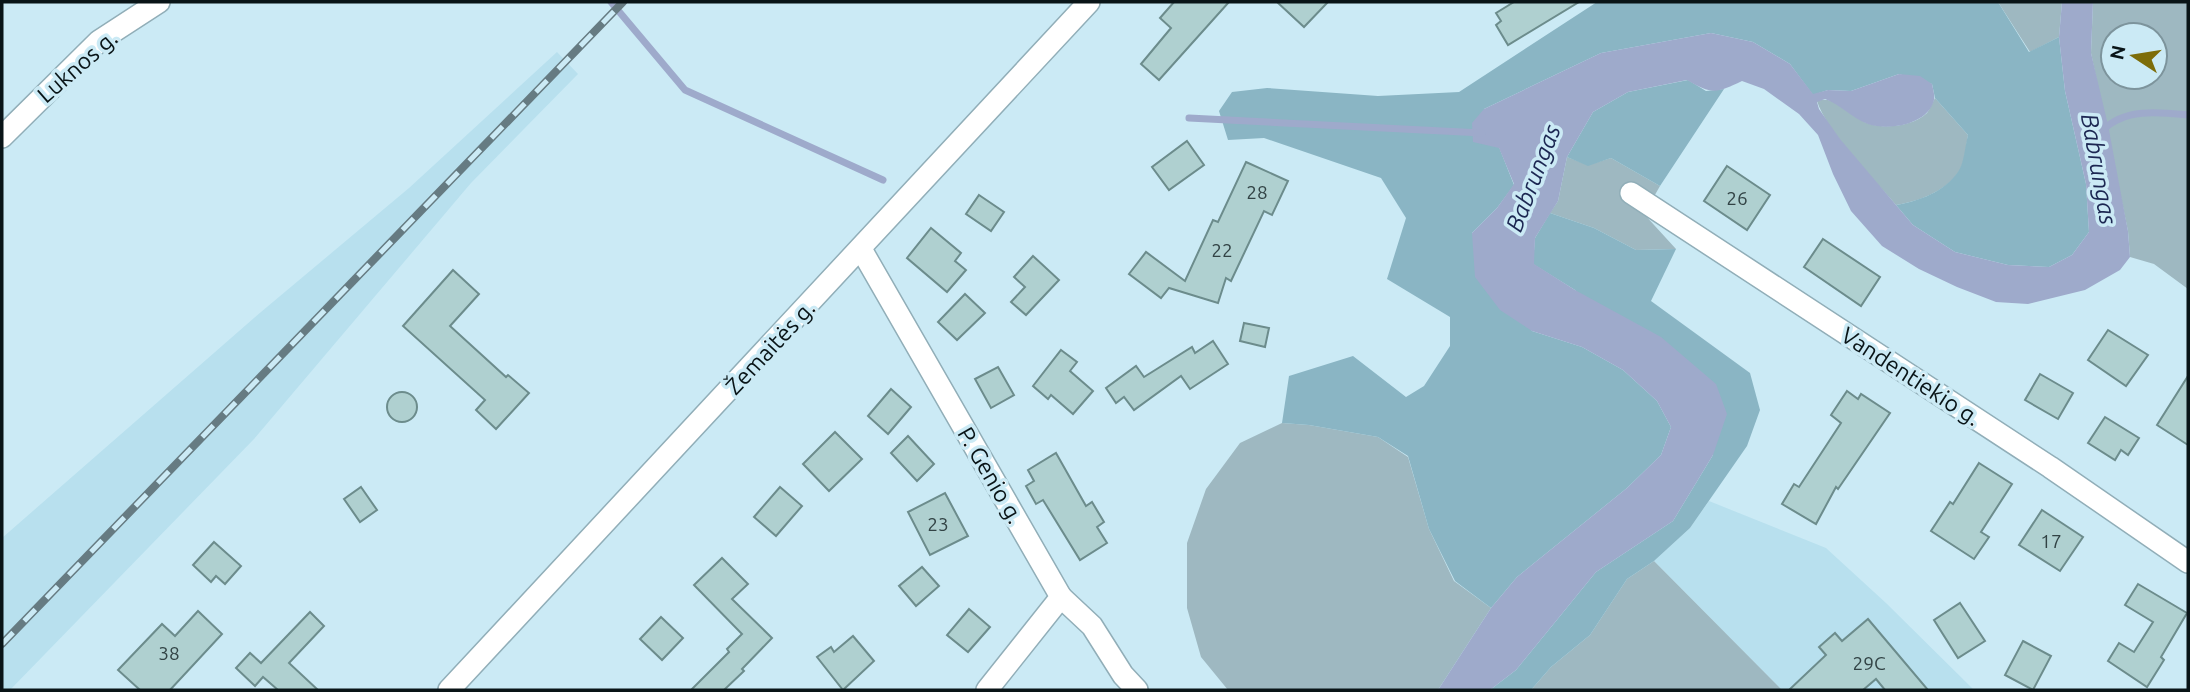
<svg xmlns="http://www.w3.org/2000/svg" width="2190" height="692" viewBox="0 0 2190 692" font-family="Ubuntu,sans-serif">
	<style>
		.built { fill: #b8e0ee }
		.green { fill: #9eb8c1; fill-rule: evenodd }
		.forest { fill: #8ab5c4 }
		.water { fill: #9eaacb }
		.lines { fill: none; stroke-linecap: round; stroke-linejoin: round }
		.stream { stroke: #9eaacb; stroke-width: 7 }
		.building { fill: #afd0d0; stroke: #6c8c8c; stroke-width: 2 }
		.street-casing { stroke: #91aeb8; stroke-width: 24 }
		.street { stroke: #fff; stroke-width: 21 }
		.rail-casing { stroke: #667b82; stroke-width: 8 }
		.rail { stroke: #cbeaf5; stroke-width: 5; stroke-dasharray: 16; stroke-linecap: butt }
		.labels { text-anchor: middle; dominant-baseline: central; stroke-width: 7; stroke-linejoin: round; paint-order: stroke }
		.number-label { font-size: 19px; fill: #324345 }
		.street-label { font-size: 23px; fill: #091417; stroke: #cbeaf5 }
		.water-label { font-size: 24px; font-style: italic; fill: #1c2752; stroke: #cbeaf5 }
	</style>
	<rect width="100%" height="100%" fill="#cbeaf5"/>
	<g class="built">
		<polygon points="557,52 578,74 471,183 254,439 10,690 2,690 2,538 261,312 409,188"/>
		<polygon points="1709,501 1826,548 1886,603 1974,690 1782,690 1654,561 1690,528"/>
	</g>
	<g class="green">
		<polygon points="1998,2 2062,2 2059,37 2030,52"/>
		<path d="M2093 2H2188V289L2154 264 2130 257 2128 231 2091 53ZM2113 35H2155V77H2113Z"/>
		<path d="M1935 98 1968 135C1966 146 1965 164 1958 173 1944 192 1919 201 1896 205 1875 180 1826 131 1817 101 1838 94 1851 119 1870 124 1887 129 1913 126 1927 113 1930 109 1932 103 1935 98Z"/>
		<polygon points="1567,157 1588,165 1611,158 1660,186 1644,214 1676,249 1636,250 1594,228 1550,213 1558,201"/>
		<polygon points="1282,423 1309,425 1378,437 1408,457 1429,529 1454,581 1491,608 1438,690 1228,690 1201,657 1187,608 1187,543 1206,489 1240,443"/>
		<polygon points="1654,561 1782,690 1531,690 1551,667 1590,635 1627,579"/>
	</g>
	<g class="forest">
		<path d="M1597 2H1998L2029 52 2059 37 2065 91 2086 184 2089 232 2072 255 2049 267 2008 265 1955 252 1913 225 1896 205C1919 201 1944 192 1958 172 1964 164 1965 146 1968 135L1935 98 1932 84 1899 74 1851 91 1828 90 1813 95 1790 64 1753 42 1711 33 1601 53 1484 109 1514 185 1497 208 1472 233 1532 331 1582 347 1623 370 1657 401 1671 427 1661 455 1627 488 1517 577 1491 608 1455 581 1429 529 1408 456 1378 437 1309 425 1282 423 1289 376 1353 356 1406 397 1424 386 1450 346V317L1387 279 1406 218 1381 178 1264 138 1228 140 1219 111 1232 92 1267 88 1378 96 1459 92Z"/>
		<polygon points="1688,80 1706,91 1724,89 1660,186 1611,158 1588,166 1567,157 1593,112 1628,92"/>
		<polygon points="1550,213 1594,228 1636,250 1676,249 1651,301 1750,373 1760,410 1747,446 1690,528 1654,561 1627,579 1590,635 1551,667 1531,690 1490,690 1516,670 1596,572 1673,521 1713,455 1575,290 1533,264 1535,238"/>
	</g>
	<path class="water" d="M2062 2H2093L2091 53 2108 125 2128 231 2130 257 2120 270 2085 290 2028 304 1996 302 1957 287 1919 269 1882 246 1851 211 1833 174 1818 135 1799 114 1764 89 1742 81C1717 93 1712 95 1687 80L1628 92 1593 112 1567 157 1558 201 1535 238 1534 264 1575 290 1661 337 1716 384 1727 414 1713 455 1673 521 1596 572 1516 670 1490 690H1438L1491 608 1517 577 1627 488 1661 455 1671 427 1657 401 1623 370 1582 347 1532 331 1500 310 1475 277 1472 233 1497 208 1514 184 1499 148 1473 142 1472 123 1484 109 1601 53 1711 33 1753 42 1790 64 1813 94 1828 90 1851 91 1899 74 1920 76 1932 84C1933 89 1935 95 1934 100 1928 125 1888 131 1868 124 1852 118 1841 105 1825 99L1817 102 1819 109 1840 139 1913 225 1955 252 2008 265 2049 267 2072 255 2089 232 2086 184 2065 91 2059 37Z"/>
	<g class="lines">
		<g class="stream">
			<polyline points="611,2 685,90 883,180"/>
			<polyline points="1189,118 1482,133"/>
			<path d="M2103 130C2125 108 2159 112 2188 115"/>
		</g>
	</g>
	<g class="building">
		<polygon points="1174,2 1229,2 1159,80 1141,64 1171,28 1160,18"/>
		<polygon points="1277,2 1328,2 1304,27"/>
		<polygon points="1514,2 1579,2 1508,45 1496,25 1501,21 1496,13"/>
		<polygon points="1187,141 1204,165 1169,190 1152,167"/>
		<polygon points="1246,162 1288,181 1272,215 1264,211 1231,281 1226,278 1218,303 1169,288 1161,298 1129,274 1146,252 1185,281 1213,220 1218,222"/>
		<polygon points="1727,166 1770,195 1747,230 1704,201"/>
		<polygon points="979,195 1004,212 991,231 966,214"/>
		<polygon points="931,228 961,253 955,261 966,270 947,292 907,258"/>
		<polygon points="1823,239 1880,277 1861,306 1804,267"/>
		<polygon points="1033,256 1059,280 1026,315 1011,302 1025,287 1014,277"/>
		<polygon points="453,270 479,294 450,326 506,377 508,375 529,393 496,429 476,410 485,400 403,326"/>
		<polygon points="965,294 985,313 957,340 938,322"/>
		<polygon points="1244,323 1269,328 1265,347 1240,341"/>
		<polygon points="2108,330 2148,355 2126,386 2088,360"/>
		<polygon points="1213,341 1228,364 1190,389 1181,376 1134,410 1124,397 1116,403 1106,388 1136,366 1144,377 1192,347 1195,353"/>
		<polygon points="1061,350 1077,362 1070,371 1093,391 1073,414 1051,395 1048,399 1033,386"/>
		<polygon points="998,367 1014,395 991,408 975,379"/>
		<polygon points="2040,374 2073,393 2058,419 2025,400"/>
		<polygon points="2188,376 2188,445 2157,425"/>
		<polygon points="891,389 911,407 888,434 868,416"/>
		<polygon points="1847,391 1858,399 1861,394 1890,413 1838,489 1836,487 1816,524 1782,504 1794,484 1799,487 1841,423 1831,415"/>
		<circle cx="402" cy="407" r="15"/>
		<polygon points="2105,417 2139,438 2128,455 2121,450 2115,460 2088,443"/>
		<polygon points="835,432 862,459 829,491 803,464"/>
		<polygon points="908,436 934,464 917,481 891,453"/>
		<polygon points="1056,453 1086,506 1092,502 1104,522 1097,527 1107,543 1080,560 1043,500 1036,504 1026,486 1034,481 1028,470"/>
		<polygon points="1979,463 2012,484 1981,532 1989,537 1974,559 1931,531 1950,502 1953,504"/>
		<polygon points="361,487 377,510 360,522 344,499"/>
		<polygon points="780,487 802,506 776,536 754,517"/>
		<polygon points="945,493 968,536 930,555 908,512"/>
		<polygon points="2042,510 2083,537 2060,571 2019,545"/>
		<polygon points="214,542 241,566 225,584 216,576 211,582 193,565"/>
		<polygon points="722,558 748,584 732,599 772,638 742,669 744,671 724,690 691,690 729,652 727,649 742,634 694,585"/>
		<polygon points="922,567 939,586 916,606 899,586"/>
		<polygon points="2138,584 2187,613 2161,657 2164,660 2147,687 2108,661 2119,643 2134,652 2153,622 2125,605"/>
		<polygon points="1960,603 1985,641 1958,658 1934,620"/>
		<polygon points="969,609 990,627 968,652 947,635"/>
		<polygon points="198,611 222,634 170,690 140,690 118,670 162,624 175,636"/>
		<polygon points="310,612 324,626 289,663 318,690 278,690 263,677 255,686 236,668 250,653 261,663"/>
		<polygon points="661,617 683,638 662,660 640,639"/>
		<polygon points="1868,619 1928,690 1885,690 1876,679 1863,690 1789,690 1826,655 1819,647 1835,633 1842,641"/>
		<polygon points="853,636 874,661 843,690 817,657 831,647 834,652"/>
		<polygon points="2023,641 2051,656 2033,690 2005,675"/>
	</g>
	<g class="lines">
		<defs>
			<g id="street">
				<polyline points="2,137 99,41 159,2"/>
				<polyline points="1631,193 2050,467 2188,562"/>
				<polyline points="861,249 1061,597 987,690"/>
				<polyline points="1061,597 1092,626 1123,675 1137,690"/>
				<polyline points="449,690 1089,2"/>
			</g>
		</defs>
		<use href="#street" class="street-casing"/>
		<use href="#street" class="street"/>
		<defs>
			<polyline id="rail" points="2,644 623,2"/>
		</defs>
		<use href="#rail" class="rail-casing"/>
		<use href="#rail" class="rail"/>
	</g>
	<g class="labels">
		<g class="number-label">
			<text x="1257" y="192">28</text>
			<text x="1737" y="198">26</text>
			<text x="1222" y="250">22</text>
			<text x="938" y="524">23</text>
			<text x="2051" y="541">17</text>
			<text x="169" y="653">38</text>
			<text x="1869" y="663">29C</text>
		</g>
		<g class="street-label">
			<text transform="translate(77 66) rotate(-41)">Luknos g.</text>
			<text transform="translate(770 347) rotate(-47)">Žemaitės g.</text>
			<text transform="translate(1911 376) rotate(33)">Vandentiekio g.</text>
			<text transform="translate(991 475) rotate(60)">P. Genio g.</text>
		</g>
		<g class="water-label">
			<text transform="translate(2099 169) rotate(80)">Babrungas</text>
			<text transform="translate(1533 178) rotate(-69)">Babrungas</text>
		</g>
	</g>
	<rect width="2190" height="692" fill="none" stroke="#091417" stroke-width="7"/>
	<g transform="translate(2134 56) rotate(282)"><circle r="33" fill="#cbeaf5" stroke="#7d949c" stroke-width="2"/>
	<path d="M0-5L12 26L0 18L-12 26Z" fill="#7d6d09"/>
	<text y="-10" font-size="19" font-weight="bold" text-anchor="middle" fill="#091417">N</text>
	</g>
</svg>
